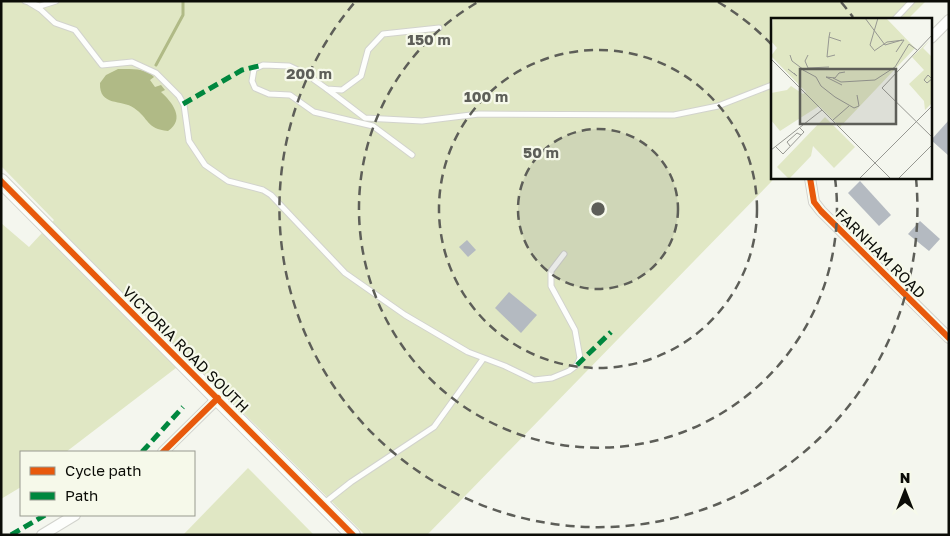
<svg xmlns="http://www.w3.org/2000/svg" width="950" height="536" viewBox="0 0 950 536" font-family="'Golos Text',sans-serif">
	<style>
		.green { fill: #e0e7c4 }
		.water { fill: #b0ba86 }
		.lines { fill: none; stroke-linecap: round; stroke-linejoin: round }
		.stream { stroke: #b0ba86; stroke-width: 3 }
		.building { fill: #b4bac1 }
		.lane-casing { stroke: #d2d3cd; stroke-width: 7 }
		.street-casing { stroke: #d2d3cd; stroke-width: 12 }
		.secondary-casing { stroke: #d2d3cd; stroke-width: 16 }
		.lane { stroke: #fdfefc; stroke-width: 5 }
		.street { stroke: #fdfefc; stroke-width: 10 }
		.secondary { stroke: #fdfefc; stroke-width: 14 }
		.quiet { stroke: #00873e; stroke-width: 5; stroke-dasharray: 10 5; stroke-linecap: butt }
		.cycleway-casing { stroke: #f6f9ea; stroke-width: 9 }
		.cycleway { stroke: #e8590c; stroke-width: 6 }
		.ring { fill: none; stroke: #5d5e58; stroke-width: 2.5; stroke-dasharray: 9 6 }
		.labels { text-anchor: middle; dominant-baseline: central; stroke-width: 4.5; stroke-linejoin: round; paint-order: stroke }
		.street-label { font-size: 15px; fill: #0b0c07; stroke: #f6f9ea }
		.inset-road { fill: none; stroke: #979892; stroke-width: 1 }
		.view { fill: #5d5e58; fill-opacity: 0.15; stroke: #5d5e58; stroke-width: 2.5 }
		.inset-edge { fill: none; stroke: #0b0c07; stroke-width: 2.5 }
		.centre { fill: #5d5e58; stroke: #f6f9ea; stroke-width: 2.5 }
		.ring-label { font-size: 15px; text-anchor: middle; font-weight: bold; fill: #5d5e58; stroke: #f6f9ea; stroke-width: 4.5; stroke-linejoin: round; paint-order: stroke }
	</style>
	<rect width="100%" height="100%" fill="#f4f6ee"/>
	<g class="green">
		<polygon points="1,1 926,1 908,19 772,19 774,178 771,182 427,535 365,535 189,358 66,452 21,452 21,487 1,499 1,223 29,247 54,220 1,166"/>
		<polygon points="248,468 314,535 183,535"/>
	</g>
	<path class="water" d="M118 69C130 69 147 68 154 77L150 80 155 87 161 85 165 90 161 92C172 102 186 119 168 131 146 129 149 118 134 108 122 99 99 107 100 83L106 75Z"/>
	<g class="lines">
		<polyline class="stream" points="156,65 183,15 183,1"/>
	</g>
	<g class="building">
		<polygon points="949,120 949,156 931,140"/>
		<polygon points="860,181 891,215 879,226 848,193"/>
		<polygon points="920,221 940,239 929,251 908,234"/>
		<polygon points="467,240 476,250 468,257 459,247"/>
		<polygon points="509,292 537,315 521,333 495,308"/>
	</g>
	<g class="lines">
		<defs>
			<g id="lane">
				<polyline points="25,1 40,6 56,1"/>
				<polyline points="30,3 40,9 55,23 75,30 102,65 132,62 156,73 179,96 184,105 189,141 205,165 228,181 263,190 271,195 345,273 405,315 468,352 505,366 534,380 552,378 569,371 577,365 580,358 575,330 551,286 551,271 564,254"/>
				<polyline points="895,19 912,1"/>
				<polyline points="327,89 365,118 422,121 479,114 674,115 718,106 772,85"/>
				<polyline points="412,155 373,126 314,112 290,95 269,94 255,88 252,81 254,69 263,65 289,66 306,74 327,89 342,90 361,76 368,50 383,34 439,28"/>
				<polyline points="323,504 351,482 434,427 483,359"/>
			</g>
			<g id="street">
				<polyline points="931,38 949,20"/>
				<polyline points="810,178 814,202 821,211 949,338"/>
				<polyline points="163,452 218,398"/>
				<polyline points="42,535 75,515"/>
			</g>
			<polyline id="secondary" points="1,181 353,535"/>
		</defs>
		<use href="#lane" class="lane-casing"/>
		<use href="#street" class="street-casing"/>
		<use href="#secondary" class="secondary-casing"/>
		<use href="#lane" class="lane"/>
		<use href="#street" class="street"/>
		<use href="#secondary" class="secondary"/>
		<g class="quiet">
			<polyline points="183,104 242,70 263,65"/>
			<polyline points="577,365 611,332"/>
			<polyline points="142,452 183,407"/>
			<polyline points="11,535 45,515"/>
		</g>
		<defs>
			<g id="cycleway">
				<polyline points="810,178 814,202 821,211 949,338"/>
				<polyline points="1,181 353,535"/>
				<polyline points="163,452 218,398"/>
			</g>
		</defs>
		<use href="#cycleway" class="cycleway-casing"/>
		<use href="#cycleway" class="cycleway"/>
	</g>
	<circle cx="598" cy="209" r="80" fill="#5d5e58" fill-opacity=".12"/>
	<g class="ring">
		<circle cx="598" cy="209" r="80"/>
		<circle cx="598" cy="209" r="159"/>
		<path d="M718 2A239 239 0 0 1 771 44M835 178A239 239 0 1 1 478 2"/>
		<path d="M841 2A319 319 0 0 1 853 17M916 178A319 319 0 1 1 355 2"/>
	</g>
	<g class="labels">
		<g class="street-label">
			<text transform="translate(881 253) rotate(45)">FARNHAM ROAD</text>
			<text transform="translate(186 349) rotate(45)">VICTORIA ROAD SOUTH</text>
		</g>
	</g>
	<g transform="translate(771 18)">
		<rect width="161" height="161" fill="#f4f6ee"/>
		<path d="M2 0H115L144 30 69 109 48 88 9 113 0 102V75L16 72 20 68 32 76 35 74 0 38 6 30 0 23ZM159 22 152 30 161 39V85L154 92 153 83 138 66 153 52 141 39ZM54 99 84 129 63 150 42 128 40 138 18 161 6 149Z" fill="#e0e7c4"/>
		<path class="inset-road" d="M94 0 114 27 131 22M59 14 58 19 70 23M162 16 111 70 162 120M58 19 56 39 64 37M103 32 99 27 107 0M103 33 116 24 133 22 125 34M19 37 21 43 33 52M37 37 34 43 37 50 58 49M0 41 120 161M17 51 26 58 23 55M32 52 45 59 50 68 64 79 83 90 88 88 86 77M62 60 70 64 104 62 124 49 138 26 146 32M161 61 157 57 153 62 156 65 162 60M71 67 55 59 64 60 68 55 74 54M62 102 78 88M4 128 12 136 33 114 28 109M19 128 16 124 26 115 30 117M0 132 51 92M88 161 162 87M127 161 162 126"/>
		<path class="view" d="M29 51H125V106H29Z"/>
		<rect width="161" height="161" class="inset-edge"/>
	</g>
	<circle cx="598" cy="209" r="8" class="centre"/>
	<g class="ring-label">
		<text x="429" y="45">150 m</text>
		<text x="309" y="79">200 m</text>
		<text x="486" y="102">100 m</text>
		<text x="541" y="158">50 m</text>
	</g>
	<rect width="950" height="536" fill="none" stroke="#0b0c07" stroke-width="5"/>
	<rect x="20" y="451" width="175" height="65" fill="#f6f9ea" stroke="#989a8f"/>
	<rect x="30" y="467" width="25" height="8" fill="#e8590c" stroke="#989a8f"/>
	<text x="65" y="476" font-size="15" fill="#0b0c07">Cycle path</text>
	<rect x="30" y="492" width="25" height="8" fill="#00873e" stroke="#989a8f"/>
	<text x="65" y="501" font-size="15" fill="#0b0c07">Path</text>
	<g transform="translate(905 491)" stroke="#f6f9ea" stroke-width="4" paint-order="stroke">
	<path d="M0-4L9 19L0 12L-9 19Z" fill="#0b0c07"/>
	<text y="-8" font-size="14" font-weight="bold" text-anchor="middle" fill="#0b0c07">N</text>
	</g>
</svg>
